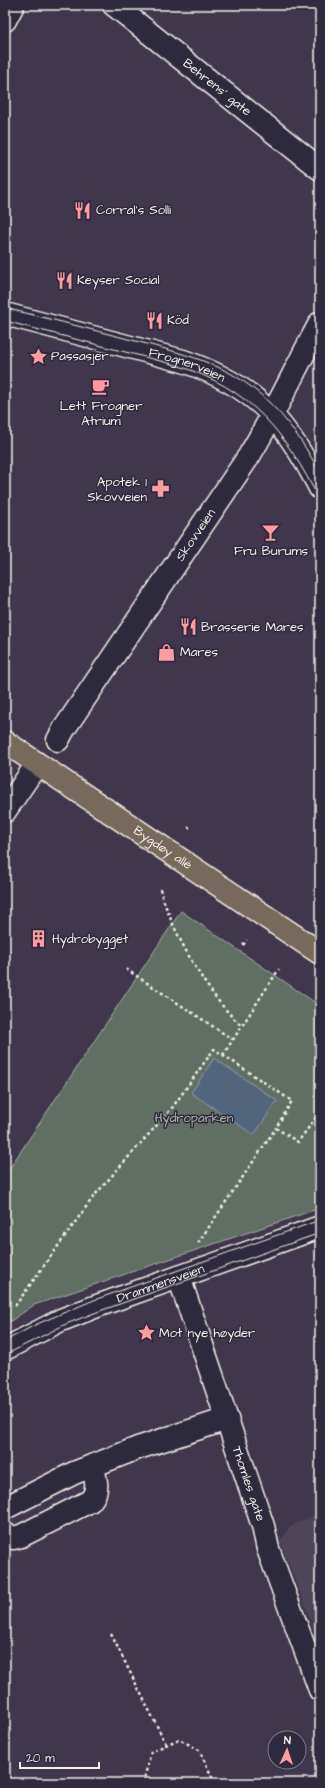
<svg xmlns="http://www.w3.org/2000/svg" width="325" height="1788" viewBox="0 0 325 1788" font-family="'Architects Daughter',sans-serif">
	<style>
		.built { fill: #4f4459 }
		.green { fill: #606e63; stroke: #aab0a6 }
		.water { fill: #52657d; stroke: #939da8 }
		.lines { fill: none; stroke-linecap: round; stroke-linejoin: round }
		.minor-casing { stroke: #f4f1e8; stroke-width: 25 }
		.major-casing { stroke: #f4f1e8; stroke-width: 25 }
		.path { stroke: #f4f1e8; stroke-width: 2.5; stroke-dasharray: 3 3; stroke-linecap: butt }
		.minor { stroke: #2f2a3d; stroke-width: 22 }
		.major { stroke: #77695c; stroke-width: 22 }
		.tram { stroke: #f4f1e8; stroke-width: 1 }
		.labels { text-anchor: middle; dominant-baseline: central; stroke-width: 3; stroke-linejoin: round; paint-order: stroke }
		.street-label { font-size: 13px; fill: #f4f1e8; stroke: #2f2a3d }
		.poi-label { font-size: 13px; fill: #f4f1e8; stroke: #2f2a3d; text-anchor: start }
		.park-label { font-size: 13px; fill: #b1b6ac; stroke: #2f2a3d }
	</style>
	<rect width="100%" height="100%" fill="#40374c"/>
	<filter id="ink" filterUnits="userSpaceOnUse"><feTurbulence type="fractalNoise" baseFrequency=".025" numOctaves="2"/><feDisplacementMap in="SourceGraphic" scale="8" xChannelSelector="R" yChannelSelector="G"/><feConvolveMatrix kernelMatrix="1 2 1 2 8 2 1 2 1" color-interpolation-filters="sRGB"/></filter>
	<g filter="url(#ink)">
		<polygon class="built" points="320,1512 320,1644 280,1542 290,1527"/>
		<polygon class="green" points="181,911 320,1006 320,1208 34,1305 5,1325 5,1175"/>
		<polygon class="water" points="214,1058 277,1101 254,1135 191,1093"/>
		<g class="lines">
			<defs>
				<g id="minor">
					<path id="s1" d="M114 5 320 169"/>
					<polyline points="5,20 13,5"/>
					<path id="s2" d="M5 314 183 361C256 386 285 420 320 488"/>
					<path id="s3" d="M58 740 64 729 249 456C275 413 296 367 320 323"/>
					<polyline points="5,811 37,764"/>
					<path id="s4" d="M179 1277 263 1526 268 1549 320 1690"/>
					<path id="s5" d="M5 1349 61 1320 97 1306 320 1227"/>
					<polyline points="5,1508 74,1473 138,1448 227,1419"/>
					<path d="M5 1534 13 1538 21 1536 90 1501C100 1490 96 1479 92 1466"/>
				</g>
				<g id="major">
					<path id="s6" d="M5 742 320 953"/>
				</g>
			</defs>
			<use href="#minor" class="minor-casing"/>
			<use href="#major" class="major-casing"/>
			<g class="path">
				<polyline points="188,828 190,827"/>
				<path d="M160 889C172 932 208 997 242 1026"/>
				<polyline points="243,945 247,940"/>
				<polyline points="126,969 232,1039"/>
				<polyline points="223,1055 292,1101 276,1128 298,1142 320,1112"/>
				<polyline points="198,1243 276,1128"/>
				<polyline points="317,1254 320,1263"/>
				<polyline points="15,1306 94,1196 172,1108 214,1049 223,1055 279,969"/>
				<polyline points="111,1634 167,1746"/>
				<polyline points="146,1783 144,1779 151,1752 179,1739 199,1750 215,1783"/>
			</g>
			<use href="#minor" class="minor"/>
			<use href="#major" class="major"/>
			<g class="tram">
				<path d="M5 308C47 318 89 329 132 340 172 351 216 360 250 386 281 409 302 439 320 473"/>
				<path d="M5 321 176 365C252 389 285 432 320 501"/>
				<polyline points="5,1341 37,1324 94,1300 320,1220"/>
				<polyline points="5,1355 66,1324 97,1312 320,1233"/>
			</g>
		</g>
	</g>
	<defs>
		<symbol id="restaurant-bare" viewBox="-9 -9 18 18"><path d="M-5-6h1v4h1v-4h1v4h1v-4h1v5L-1.5 .5V6h-2V.5L-5-1ZM5-6V6H3V1.5H1.5Q1.5-4 5-6Z" fill="#ff9aa2" stroke="#2f2a3d" stroke-width="2.5" paint-order="stroke"/></symbol>
		<symbol id="sight-bare" viewBox="-9 -9 18 18"><path d="M0-6L1.8-2.2L6-1.7L2.9 1.2L3.7 5.4L0 3.3L-3.7 5.4L-2.9 1.2L-6-1.7L-1.8-2.2Z" fill="#ff9aa2" stroke="#2f2a3d" stroke-width="2.5" paint-order="stroke"/></symbol>
		<symbol id="cafe-bare" viewBox="-9 -9 18 18"><path d="M-5.5-4.5H6V0H3Q3 3.5 0 3.5H-2.5Q-5.5 3.5-5.5 0ZM3-3.2v2h1.7v-2ZM-6 4.5H4V6H-6Z" fill="#ff9aa2" stroke="#2f2a3d" stroke-width="2.5" paint-order="stroke"/></symbol>
		<symbol id="pharmacy-bare" viewBox="-9 -9 18 18"><path d="M-2-6h4v4h4v4h-4v4h-4v-4h-4v-4h4Z" fill="#ff9aa2" stroke="#2f2a3d" stroke-width="2.5" paint-order="stroke"/></symbol>
		<symbol id="bar-bare" viewBox="-9 -9 18 18"><path d="M-6-5H6L.8 .8V4.5H3.5V6h-7V4.5H-.8V.8Z" fill="#ff9aa2" stroke="#2f2a3d" stroke-width="2.5" paint-order="stroke"/></symbol>
		<symbol id="shop-bare" viewBox="-9 -9 18 18"><path d="M-5-2.5h2.3a2.7 3.5 0 0 1 5.4 0H5L5.5 6h-11ZM-1.5-2.5h3a1.5 2.3 0 0 0-3 0Z" fill="#ff9aa2" stroke="#2f2a3d" stroke-width="2.5" paint-order="stroke"/></symbol>
		<symbol id="building-bare" viewBox="-9 -9 18 18"><path d="M-4-6H4V6H1V3H-1V6H-4ZM-2.5-4.3h1.7v1.8h-1.7ZM.8-4.3h1.7v1.8H.8ZM-2.5-1h1.7V.8h-1.7ZM.8-1h1.7V.8H.8Z" fill="#ff9aa2" stroke="#2f2a3d" stroke-width="2.5" paint-order="stroke"/></symbol>
	</defs>
	<g fill-rule="evenodd">
		<use href="#restaurant-bare" x="70" y="198" width="25" height="25"/>
		<use href="#restaurant-bare" x="52" y="268" width="25" height="25"/>
		<use href="#restaurant-bare" x="142" y="308" width="25" height="25"/>
		<use href="#sight-bare" x="26" y="344" width="25" height="25"/>
		<use href="#cafe-bare" x="88" y="374" width="25" height="25"/>
		<use href="#pharmacy-bare" x="148" y="476" width="25" height="25"/>
		<use href="#bar-bare" x="258" y="520" width="25" height="25"/>
		<use href="#restaurant-bare" x="176" y="614" width="25" height="25"/>
		<use href="#shop-bare" x="154" y="640" width="25" height="25"/>
		<use href="#building-bare" x="26" y="926" width="25" height="25"/>
		<use href="#sight-bare" x="134" y="1320" width="25" height="25"/>
	</g>
	<g class="labels">
		<g class="street-label">
			<text stroke="none"><textPath href="#s1" startOffset="132">Behrens’ gate</textPath></text>
			<text stroke="none"><textPath href="#s2" startOffset="189">Frognerveien</textPath></text>
			<text stroke="none"><textPath href="#s3" startOffset="247">Skovveien</textPath></text>
			<text stroke="none"><textPath href="#s6" startOffset="190">Bygdøy allé</textPath></text>
			<text stroke="none"><textPath href="#s5" startOffset="169">Drammensveien</textPath></text>
			<text stroke="none"><textPath href="#s4" startOffset="218">Thomles gate</textPath></text>
		</g>
		<g class="poi-label">
			<text x="96" y="210">Corral's Solli</text>
			<text x="77" y="280">Keyser Social</text>
			<text x="167" y="320">Köd</text>
			<text x="51" y="356">Passasjer</text>
			<text x="101" y="406" text-anchor="middle">Lett Frogner<tspan x="101" dy="15">Atrium</tspan></text>
			<text x="147" y="482" text-anchor="end">Apotek 1<tspan x="147" dy="15">Skovveien</tspan></text>
			<text x="271" y="551" text-anchor="middle">Fru Burums</text>
			<text x="201" y="627">Brasserie Mares</text>
			<text x="180" y="652">Mares</text>
			<text x="52" y="939">Hydrobygget</text>
			<text x="159" y="1333">Mot nye høyder</text>
		</g>
		<g class="park-label">
			<text x="194" y="1118">Hydroparken</text>
		</g>
	</g>
	<rect width="325" height="1788" fill="none" stroke="#2f2a3d" stroke-width="20"/>
	<rect x="10" y="10" width="305" height="1768" fill="none" stroke="#f4f1e8" stroke-width="1.5" filter="url(#ink)"/>
	<g transform="translate(287 1750) rotate(3)"><circle r="19" fill="#2f2a3d" stroke="#7e7a81"/>
	<path d="M0-3L7 15L0 10L-7 15Z" fill="#ff9aa2"/>
	<text y="-6" font-size="11" font-weight="bold" text-anchor="middle" fill="#f4f1e8">N</text>
	</g>
	<path d="M20 1762v6h79v-6" fill="none" stroke="#f4f1e8" stroke-width="2"/>
	<text x="26" y="1762" font-size="12" fill="#f4f1e8" stroke="#2f2a3d" stroke-width="3" paint-order="stroke">20 m</text>
</svg>
